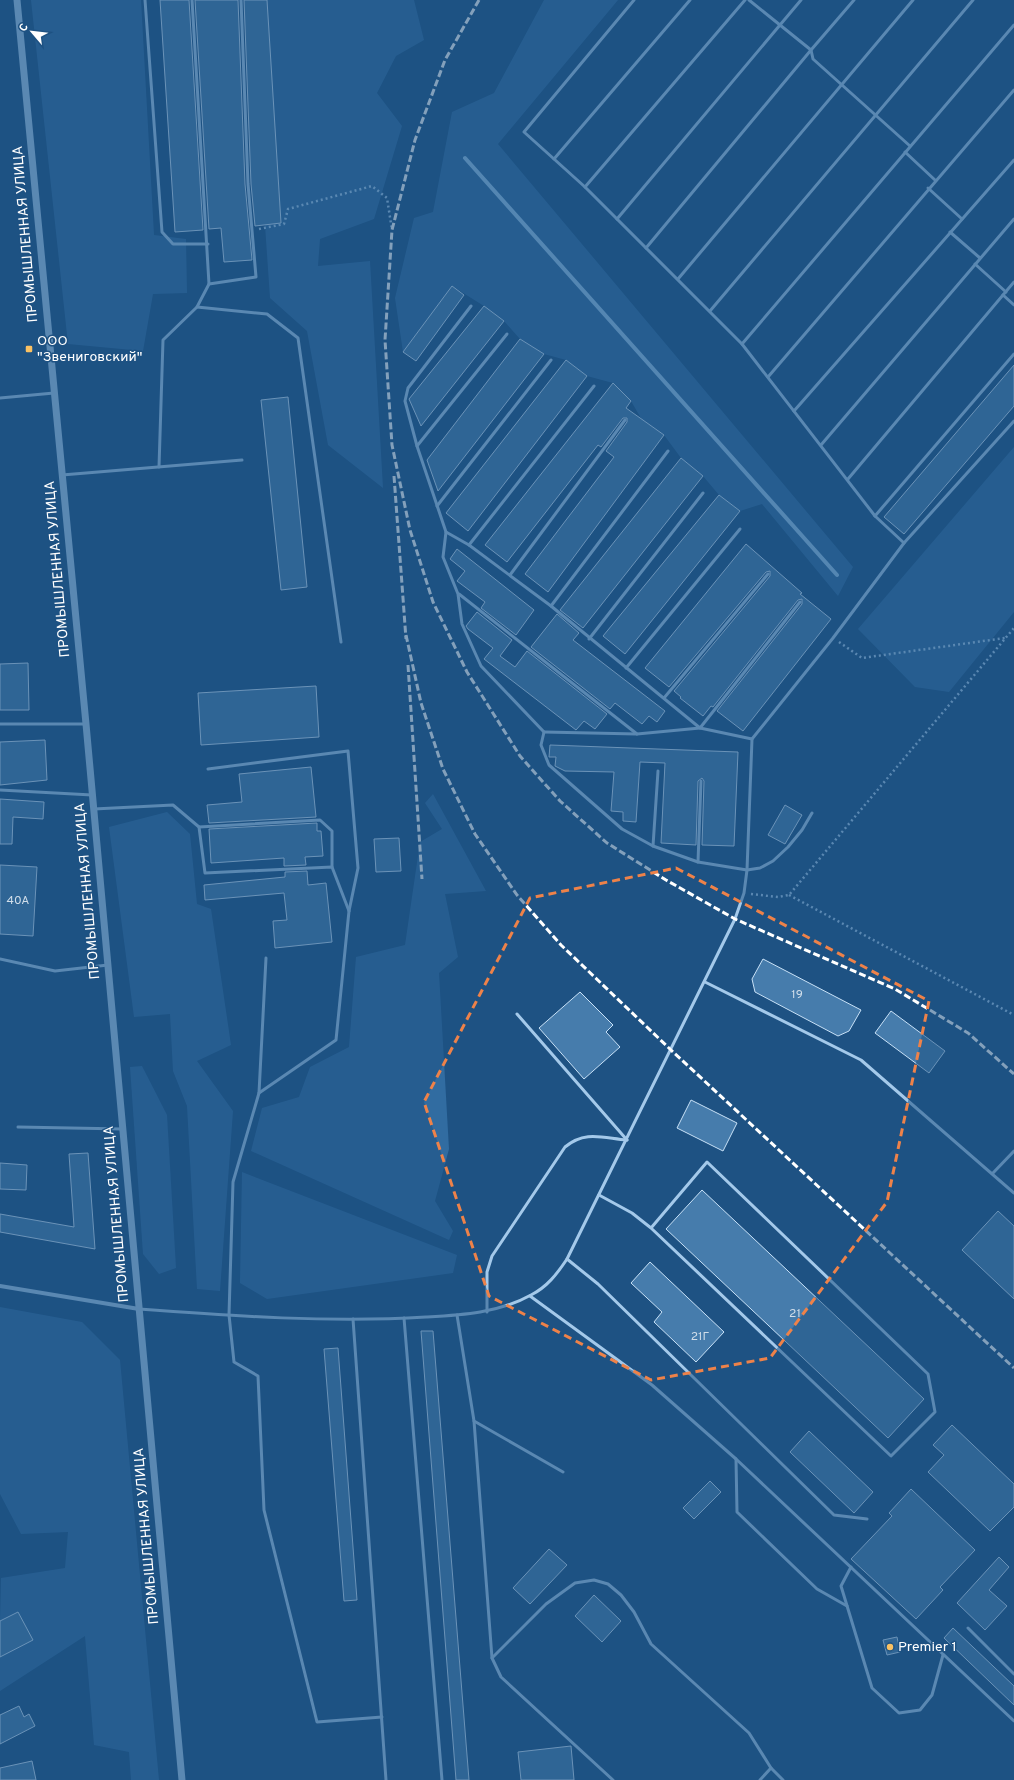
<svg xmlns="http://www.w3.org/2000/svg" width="1014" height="1780" viewBox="0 0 1014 1780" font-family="Overpass,sans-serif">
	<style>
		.green { fill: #316ca1 }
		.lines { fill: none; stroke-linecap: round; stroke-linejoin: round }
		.stream { stroke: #97c5eb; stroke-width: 4 }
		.building { fill: #467cac; stroke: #c8e1f7 }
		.path { stroke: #a4c9ea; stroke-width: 2.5; stroke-dasharray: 2 3; stroke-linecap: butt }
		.service { stroke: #a4c9ea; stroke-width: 3 }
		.minor { stroke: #a4c9ea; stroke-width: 4 }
		.tertiary { stroke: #a4c9ea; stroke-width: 7 }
		.rail { stroke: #fff; stroke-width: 3; stroke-dasharray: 7 3; stroke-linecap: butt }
		.marked { fill: none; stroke: #ee8249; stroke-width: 3; stroke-dasharray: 8 5; stroke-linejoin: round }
		.poi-dot { fill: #f9c163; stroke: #1e5283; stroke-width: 1.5 }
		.labels { text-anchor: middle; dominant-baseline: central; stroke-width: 3; stroke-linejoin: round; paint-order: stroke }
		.number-label { font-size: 12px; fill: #d1deea }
		.street-label { font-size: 14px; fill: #fff; stroke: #1e5283 }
		.poi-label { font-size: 14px; fill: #fff; stroke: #1e5283; text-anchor: start }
	</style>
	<rect width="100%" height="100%" fill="#1e5283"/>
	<g class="green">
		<polygon points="31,0 141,0 154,235 186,239 187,293 153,294 143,351 68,344"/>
		<polygon points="267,0 414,0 424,40 396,56 377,93 402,126 374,219 320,239 318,266 370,261 383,488 328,445 307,331 270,298 265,225"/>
		<polygon points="544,0 618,0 498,144 853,567 838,596 762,504 740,511 719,495 703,476 681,458 664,435 642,420 631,401 613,383 587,376 566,360 544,354 520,339 504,321 484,306 452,286 403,352 395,298 414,218 433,212 452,112 494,93"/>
		<polygon points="1014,447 1014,612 949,692 915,687 858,629"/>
		<polygon points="433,794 486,891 445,894 458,957 439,973 449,1149 435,1201 453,1231 449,1240 251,1151 262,1108 299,1097 310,1067 349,1047 356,957 405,945 420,842 442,829 425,803"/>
		<polygon points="167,812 190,834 197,904 211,909 231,1045 197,1061 233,1111 220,1291 197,1289 187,1106 173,1071 170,1014 134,1017 109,827"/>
		<polygon points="142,1066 167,1115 176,1268 159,1274 143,1254 130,1067"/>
		<polygon points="242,1172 457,1255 453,1273 267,1299 240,1283"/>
		<polygon points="0,1307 82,1322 120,1360 159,1780 131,1780 129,1752 94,1745 85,1636 0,1691 0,1657 32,1640 18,1612 0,1621 1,1578 65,1568 68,1532 21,1534 0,1494"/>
	</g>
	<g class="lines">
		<polyline class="stream" points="465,158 837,575"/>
	</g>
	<g class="building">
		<polygon points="160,0 189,0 203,230 175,232"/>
		<polygon points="195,0 238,0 245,184 252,260 224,262 221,228 209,229"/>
		<polygon points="244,0 267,0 281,223 255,226 251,184"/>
		<polygon points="452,286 464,295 416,361 403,352"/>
		<polygon points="484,306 504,321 421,426 409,399"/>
		<polygon points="520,339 544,354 438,491 427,460"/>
		<polygon points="566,360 587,376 468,531 446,513"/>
		<polygon points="1014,365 1014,406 904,534 884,517"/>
		<polygon points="613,383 631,401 626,408 664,435 548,592 525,574 614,457 606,451 627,422 627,418 623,418 601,447 598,445 507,562 485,545"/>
		<polygon points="288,397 307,587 281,590 261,400"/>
		<polygon points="681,458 703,476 583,628 560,610"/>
		<polygon points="719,495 740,511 625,654 603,636"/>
		<polygon points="746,544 802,593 800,594 831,619 743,731 717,711 802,604 802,599 798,600 713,707 711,706 703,716 680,698 681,697 674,691 770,576 770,571 766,572 669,687 645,668"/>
		<polygon points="457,549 534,610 516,635 481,608 485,602 457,581 465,571 450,559"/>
		<polygon points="477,612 512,640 500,656 515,667 527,651 607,714 595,729 584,721 576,730 484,659 493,648 468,629 466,626"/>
		<polygon points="557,614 579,633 573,640 665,711 657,722 649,716 642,724 615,703 610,709 531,647"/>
		<polygon points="28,663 29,710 0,710 0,664"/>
		<polygon points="316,686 319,737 201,745 198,693"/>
		<polygon points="45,740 47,780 0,785 0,742"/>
		<polygon points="550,745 738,752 734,846 702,845 704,781 702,778 698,781 696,845 661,843 665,763 640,762 636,822 623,821 623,812 611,811 614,772 565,771 555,766 556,757 549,757"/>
		<polygon points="311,767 316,817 209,823 207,805 242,802 239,774"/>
		<polygon points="0,799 44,802 43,819 13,817 12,844 0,844"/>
		<polygon points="785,805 802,815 785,844 768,835"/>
		<polygon points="317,823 317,831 321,831 323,856 305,857 306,865 284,866 284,858 211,863 209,829"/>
		<polygon points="399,838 401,871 376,872 374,839"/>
		<polygon points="0,865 37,867 33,936 0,934"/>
		<polygon points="307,871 308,885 326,883 332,942 275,948 273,921 287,920 284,893 205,900 204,885 285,877 285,872"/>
		<polygon points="763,959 861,1010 849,1031 838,1036 755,992 752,979"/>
		<polygon points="580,992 613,1025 606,1032 620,1047 584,1079 539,1028"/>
		<polygon points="891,1011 945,1051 929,1073 875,1033"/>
		<polygon points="691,1100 737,1123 723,1151 677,1128"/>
		<polygon points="88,1153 95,1249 0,1232 0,1214 74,1227 69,1154"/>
		<polygon points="0,1163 27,1165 26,1190 0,1189"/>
		<polygon points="702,1190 924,1399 888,1438 666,1229"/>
		<polygon points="998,1211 1014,1226 1014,1299 962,1250"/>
		<polygon points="650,1262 724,1332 696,1362 654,1322 662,1312 631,1283"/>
		<polygon points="421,1331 433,1331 469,1780 456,1780"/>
		<polygon points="338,1348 357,1600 344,1601 324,1349"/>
		<polygon points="952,1425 1014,1484 1014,1507 990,1531 928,1472 944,1455 933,1445"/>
		<polygon points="809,1431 873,1492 854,1513 790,1452"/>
		<polygon points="710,1481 721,1492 694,1519 683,1508"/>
		<polygon points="911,1489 975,1550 940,1587 943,1590 916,1619 851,1559 892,1516 889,1513"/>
		<polygon points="549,1549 567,1565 530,1604 513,1588"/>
		<polygon points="999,1557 1009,1567 989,1590 1007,1606 985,1630 957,1603"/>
		<polygon points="594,1595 621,1621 602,1642 575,1616"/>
		<polygon points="18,1612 33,1640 0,1657 0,1621"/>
		<polygon points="953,1628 1014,1686 1014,1705 944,1638"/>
		<polygon points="897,1637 900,1652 887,1655 883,1640"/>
		<polygon points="19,1706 24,1717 29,1714 35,1726 0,1744 0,1715"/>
		<polygon points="571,1746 574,1780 521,1780 518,1752"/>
		<polygon points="32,1761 36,1780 0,1780 0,1768"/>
	</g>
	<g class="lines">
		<g class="path">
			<polyline points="259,229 284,224 288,209 372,186 387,198 392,230"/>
			<polyline points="839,642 862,658 1005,638"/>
			<polyline points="751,894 778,897 789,895 1014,628"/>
			<polyline points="789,895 1014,1015"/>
		</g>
		<g class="service">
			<polyline points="145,0 162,232 173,244 208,244"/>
			<polyline points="749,0 811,50 813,59 910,146"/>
			<polyline points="905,152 935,180"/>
			<polyline points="554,159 524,132 634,0"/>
			<polyline points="585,187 745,0"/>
			<polyline points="928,188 962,219"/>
			<polyline points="617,219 801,0"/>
			<polyline points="950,232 980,258"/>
			<polyline points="646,248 811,50 854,0"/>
			<polyline points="975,264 1006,292"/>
			<polyline points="678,279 913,0"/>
			<polyline points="209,284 256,277 248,184 241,0"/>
			<polyline points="1003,295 1014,305"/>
			<polyline points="471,306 408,388 405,401 417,446 446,532 443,557 458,594 462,624 481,666 544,732 541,745 549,765 622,829 653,846 698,862 747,870 760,868 773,861 788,847 802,830 812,813"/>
			<polyline points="197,307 267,314 298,338 341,642"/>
			<polyline points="710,311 973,0"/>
			<polyline points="742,344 1014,25"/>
			<polyline points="768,377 1014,90"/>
			<polyline points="0,398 54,393"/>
			<polyline points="794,411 1014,160"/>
			<polyline points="821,445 1014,219"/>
			<polyline points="417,446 507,334"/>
			<polyline points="159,467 163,340 197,307 209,284 192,0"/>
			<polyline points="62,475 242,460"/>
			<polyline points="848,479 1014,282"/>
			<polyline points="437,506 551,360"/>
			<polyline points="875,516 1014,354"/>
			<polyline points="446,532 469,545 551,606 700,728 752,739"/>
			<polyline points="904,543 1014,421"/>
			<polyline points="469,545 594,386"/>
			<polyline points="510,575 625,420"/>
			<polyline points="459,594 637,734 700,728 800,602"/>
			<polyline points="551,606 668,451"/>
			<polyline points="589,639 703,493"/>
			<polyline points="626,668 740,529"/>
			<polyline points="664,698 768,574"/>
			<polyline points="0,724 86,724"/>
			<polyline points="544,732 637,734"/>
			<polyline points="208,769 348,751 358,868 349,911 336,1040 259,1093"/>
			<polyline points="0,790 92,795"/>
			<polyline points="94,809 173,805 199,827 205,873 332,867 349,911"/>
			<polyline points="199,827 320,820 332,831 332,867"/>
			<polyline points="653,846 658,771"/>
			<polyline points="698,862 701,781"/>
			<polyline points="266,958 259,1093 233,1182 229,1315 234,1362 258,1376 264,1510 317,1722 382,1717"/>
			<polyline points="0,959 55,971 108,965"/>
			<polyline points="705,982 861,1060 1014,1193"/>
			<polyline points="517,1014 627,1140"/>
			<polyline points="18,1127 123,1129"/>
			<polyline points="993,1173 1014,1151"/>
			<polyline points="599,1195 632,1213 651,1228 891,1456 935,1412 928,1374 707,1162 651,1228"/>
			<polyline points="567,1259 598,1284 834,1515 867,1519"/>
			<polyline points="530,1296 652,1385 736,1459 1014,1721"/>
			<path d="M139 1309C234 1316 330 1323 426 1317 461 1315 499 1313 531 1295 547 1287 557 1274 567 1259L735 919 744 893 747 870 752 739 833 638 904 543 875 516 742 344 585 187 554 159 690 0"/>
			<path d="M487 1312V1272L492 1256 565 1147C585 1130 603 1138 627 1140"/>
			<polyline points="457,1315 474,1421 563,1472"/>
			<polyline points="404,1318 442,1780"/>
			<polyline points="353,1319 386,1780"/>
			<polyline points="474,1421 492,1658 501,1677 613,1780"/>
			<polyline points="736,1459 737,1512 817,1589 847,1606"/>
			<polyline points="851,1567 841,1586 872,1688 899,1713 920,1710 932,1695 943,1655"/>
			<polyline points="968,1628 1014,1674"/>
			<polyline points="492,1658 546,1604 575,1583 594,1580 608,1584 621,1595 634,1612 651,1644 749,1733 771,1768"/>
			<polyline points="760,1780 771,1768 783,1780"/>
		</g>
		<polyline class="minor" points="0,1286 139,1309"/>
		<polyline class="tertiary" points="17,0 86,724 182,1780"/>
		<g class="rail">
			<polyline points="479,0 445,60 415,140 392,230 385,340 392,445 410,530 433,602 467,672 520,756 560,801 607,843 666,880 735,919 895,989 968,1033 1014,1074"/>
			<polyline points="394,476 406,639"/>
			<polyline points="406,635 421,703 443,769 475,834 517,895 561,945 671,1050 1014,1368"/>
			<polyline points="408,665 422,879"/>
		</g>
	</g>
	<path d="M0 0H1014V1780H0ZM676 868 929 1001 887 1202 770 1358 651 1380 489 1296 424 1102 530 898Z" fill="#1e5283" fill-opacity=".55" fill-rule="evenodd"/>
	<path class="marked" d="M676 868 929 1001 887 1202 770 1358 651 1380 489 1296 424 1102 530 898Z"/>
	<g class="poi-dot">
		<rect x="25" y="345" width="8" height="8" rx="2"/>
		<circle cx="890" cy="1647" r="4"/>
	</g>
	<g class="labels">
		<g class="number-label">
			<text x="18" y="901">40А</text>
			<text x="797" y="995">19</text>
			<text x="795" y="1314">21</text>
			<text x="700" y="1337">21Г</text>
		</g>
		<g class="street-label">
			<text transform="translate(26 234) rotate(-95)">ПРОМЫШЛЕННАЯ УЛИЦА</text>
			<text transform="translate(58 569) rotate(-95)">ПРОМЫШЛЕННАЯ УЛИЦА</text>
			<text transform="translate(88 891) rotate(-95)">ПРОМЫШЛЕННАЯ УЛИЦА</text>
			<text transform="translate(117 1214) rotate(-95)">ПРОМЫШЛЕННАЯ УЛИЦА</text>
			<text transform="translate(147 1536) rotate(-95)">ПРОМЫШЛЕННАЯ УЛИЦА</text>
		</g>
		<g class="poi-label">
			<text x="37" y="341">ООО<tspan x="37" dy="16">"Звениговский"</tspan></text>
			<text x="898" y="1647">Premier 1</text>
		</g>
	</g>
	<g transform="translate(32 32) rotate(298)" stroke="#1e5283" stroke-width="3" paint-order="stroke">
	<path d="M0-3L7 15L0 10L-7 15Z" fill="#ffffff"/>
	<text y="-6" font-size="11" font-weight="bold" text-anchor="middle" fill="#ffffff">С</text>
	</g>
</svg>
